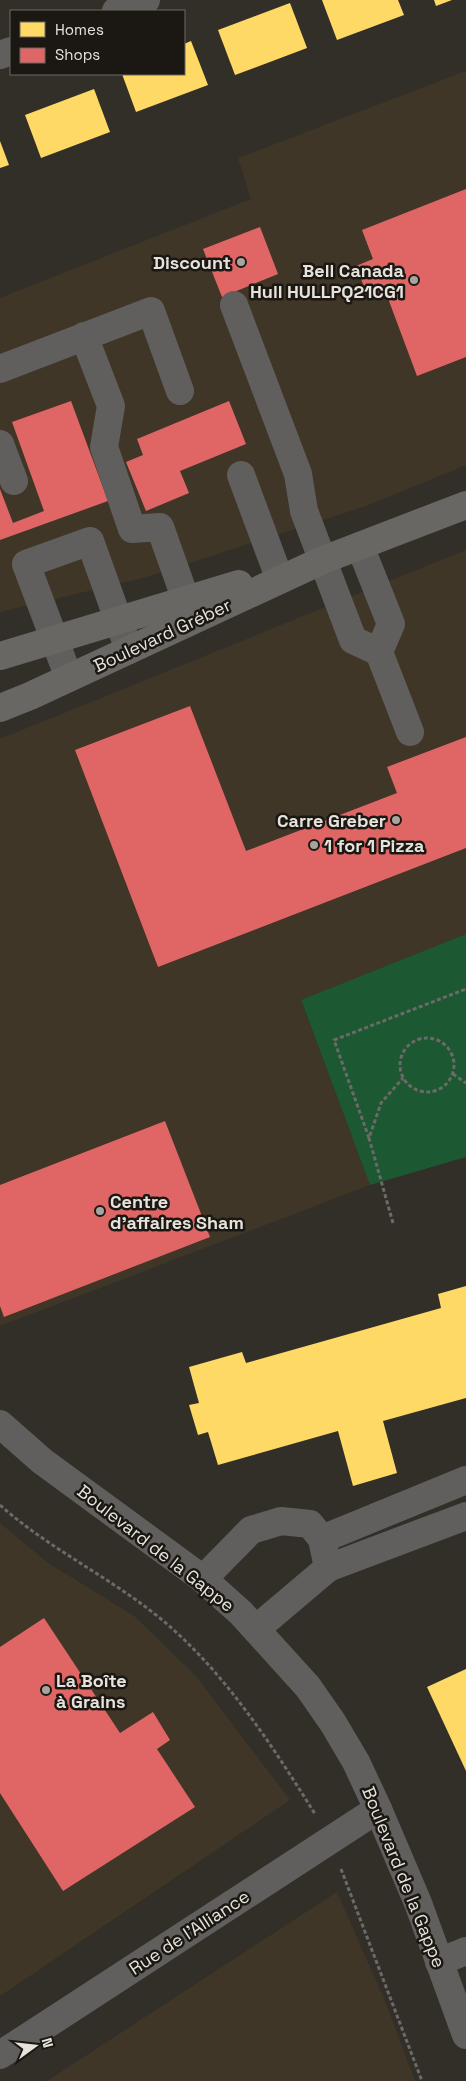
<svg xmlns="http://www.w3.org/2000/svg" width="466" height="2081" viewBox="0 0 466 2081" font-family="'Space Grotesk',sans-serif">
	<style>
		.built { fill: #403627 }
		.green { fill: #1c5832 }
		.homes { fill: #ffd966 }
		.shops { fill: #e06666 }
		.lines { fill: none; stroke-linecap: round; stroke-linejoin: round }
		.path { stroke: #6c6a68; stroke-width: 3; stroke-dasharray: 4 2.5; stroke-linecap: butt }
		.minor { stroke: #615f5d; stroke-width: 28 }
		.major { stroke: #696764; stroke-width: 28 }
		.poi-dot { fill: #a8a49d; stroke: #1b1813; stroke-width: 2 }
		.labels { text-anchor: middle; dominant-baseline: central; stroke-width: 5; stroke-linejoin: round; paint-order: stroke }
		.poi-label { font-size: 18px; font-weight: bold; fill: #e7e3dc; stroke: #1b1813; text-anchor: end }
		.street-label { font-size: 18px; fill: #e7e3dc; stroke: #1b1813 }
	</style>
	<rect width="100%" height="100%" fill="#322f29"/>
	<g class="built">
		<polygon points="466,71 466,465 366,506 143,578 0,612 0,298 251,199 238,158"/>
		<polygon points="466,550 466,934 301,1001 370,1185 0,1326 0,739"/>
		<polygon points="0,1523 48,1563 134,1616 195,1675 290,1800 0,1996"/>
		<polygon points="337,1892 387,2006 415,2081 47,2081"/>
	</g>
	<polygon class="green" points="466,934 466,1157 370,1185 301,1000"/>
	<g class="homes">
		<polygon points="322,0 398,0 404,15 337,40"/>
		<polygon points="434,0 452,0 436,6"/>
		<polygon points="290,3 307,48 235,75 218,30"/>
		<polygon points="191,41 208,85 136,112 122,74 184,74 184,44"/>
		<polygon points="94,89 110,132 41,158 25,115"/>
		<polygon points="0,141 9,165 0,168"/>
		<polygon points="466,1286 466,1398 383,1421 397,1473 353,1486 338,1431 218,1465 208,1432 198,1435 189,1405 199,1403 189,1367 242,1352 246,1363 441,1308 438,1294"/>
		<polygon points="466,1669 466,1771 427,1687"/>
	</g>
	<g class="shops">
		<polygon points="466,189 466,357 417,376 386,293 369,300 356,266 373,259 362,230"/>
		<polygon points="260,227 278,274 222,297 203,249"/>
		<polygon points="71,401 108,501 0,540 0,489 13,523 44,511 12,422"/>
		<polygon points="229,401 246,444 180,471 189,493 146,511 126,462 143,455 137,439"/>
		<polygon points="190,706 246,851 397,793 387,767 466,737 466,848 158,967 75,750"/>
		<polygon points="165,1121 210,1237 4,1317 0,1306 0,1185"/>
		<polygon points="44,1618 120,1733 153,1712 170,1740 157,1749 195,1807 63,1891 0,1793 0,1647"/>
	</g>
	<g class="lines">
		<g class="path">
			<circle cx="427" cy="1065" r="27"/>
			<polyline points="453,1074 466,1083"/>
			<polyline points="369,1138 334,1040 466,989"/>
			<polyline points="393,1223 369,1138 381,1103 403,1078"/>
			<path d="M0 1505C49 1549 110 1577 161 1619 224 1671 272 1745 315 1814"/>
			<polyline points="341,1869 422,2081"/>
		</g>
		<g class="minor">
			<polyline points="116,11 146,0"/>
			<polyline points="0,55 11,51"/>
			<polyline points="234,305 298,474 304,511 353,640 379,652"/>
			<polyline points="84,336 111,406 104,447 132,529 160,527 193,620"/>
			<polyline points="0,369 151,311 180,391"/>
			<polyline points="0,444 14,481"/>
			<polyline points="241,475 280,580"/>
			<polyline points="360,546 391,624 379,652 410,732"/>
			<polyline points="69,678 26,564 90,541 129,650"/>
			<polyline points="0,1424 42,1461 203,1579 241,1613 308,1687 333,1723 356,1762 378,1809 418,1903 466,2035"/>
			<polyline points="322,1539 466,1480"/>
			<polyline points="203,1579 251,1530 281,1521 310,1524 322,1539 328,1568"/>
			<polyline points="256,1629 328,1568 466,1516"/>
			<polyline points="439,1962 466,1951"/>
			<polyline points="0,2055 378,1809"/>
		</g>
		<g class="major">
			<polyline points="0,656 239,584"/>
			<polyline points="0,708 30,696 323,560 466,505"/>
		</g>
	</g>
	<g class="poi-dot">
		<circle cx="241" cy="262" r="5"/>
		<circle cx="414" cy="280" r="5"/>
		<circle cx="396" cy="820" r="5"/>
		<circle cx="314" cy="845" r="5"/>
		<circle cx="100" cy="1211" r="5"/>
		<circle cx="46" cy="1690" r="5"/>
	</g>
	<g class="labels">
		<g class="poi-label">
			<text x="231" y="262">Discount</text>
			<text x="404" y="270">Bell Canada<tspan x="404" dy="21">Hull HULLPQ21CG1</tspan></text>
			<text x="386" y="820">Carre Greber</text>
			<text x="324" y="845" text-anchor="start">1 for 1 Pizza</text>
			<text x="110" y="1201" text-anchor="start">Centre<tspan x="110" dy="21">d'affaires Sham</tspan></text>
			<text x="56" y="1680" text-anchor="start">La Boîte<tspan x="56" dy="21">à Grains</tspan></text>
		</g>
		<g class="street-label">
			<text transform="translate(162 635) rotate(-25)">Boulevard Gréber</text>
			<text transform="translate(156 1548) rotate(38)">Boulevard de la Gappe</text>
			<text transform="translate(404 1877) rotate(68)">Boulevard de la Gappe</text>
			<text transform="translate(189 1932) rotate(-33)">Rue de l'Alliance</text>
		</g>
	</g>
	<rect x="10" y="10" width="175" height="65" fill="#1b1813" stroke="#6d6963"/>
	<rect x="20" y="22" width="25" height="15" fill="#ffd966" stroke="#6d6963"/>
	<text x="55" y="35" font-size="15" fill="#e7e3dc">Homes</text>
	<rect x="20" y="48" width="25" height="15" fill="#e06666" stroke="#6d6963"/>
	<text x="55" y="60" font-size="15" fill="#e7e3dc">Shops</text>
	<g transform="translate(35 2046) rotate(75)" stroke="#1b1813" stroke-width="4" paint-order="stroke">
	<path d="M0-4L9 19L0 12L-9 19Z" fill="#e7e3dc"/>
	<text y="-8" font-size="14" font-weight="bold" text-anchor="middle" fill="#e7e3dc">N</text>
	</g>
</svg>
